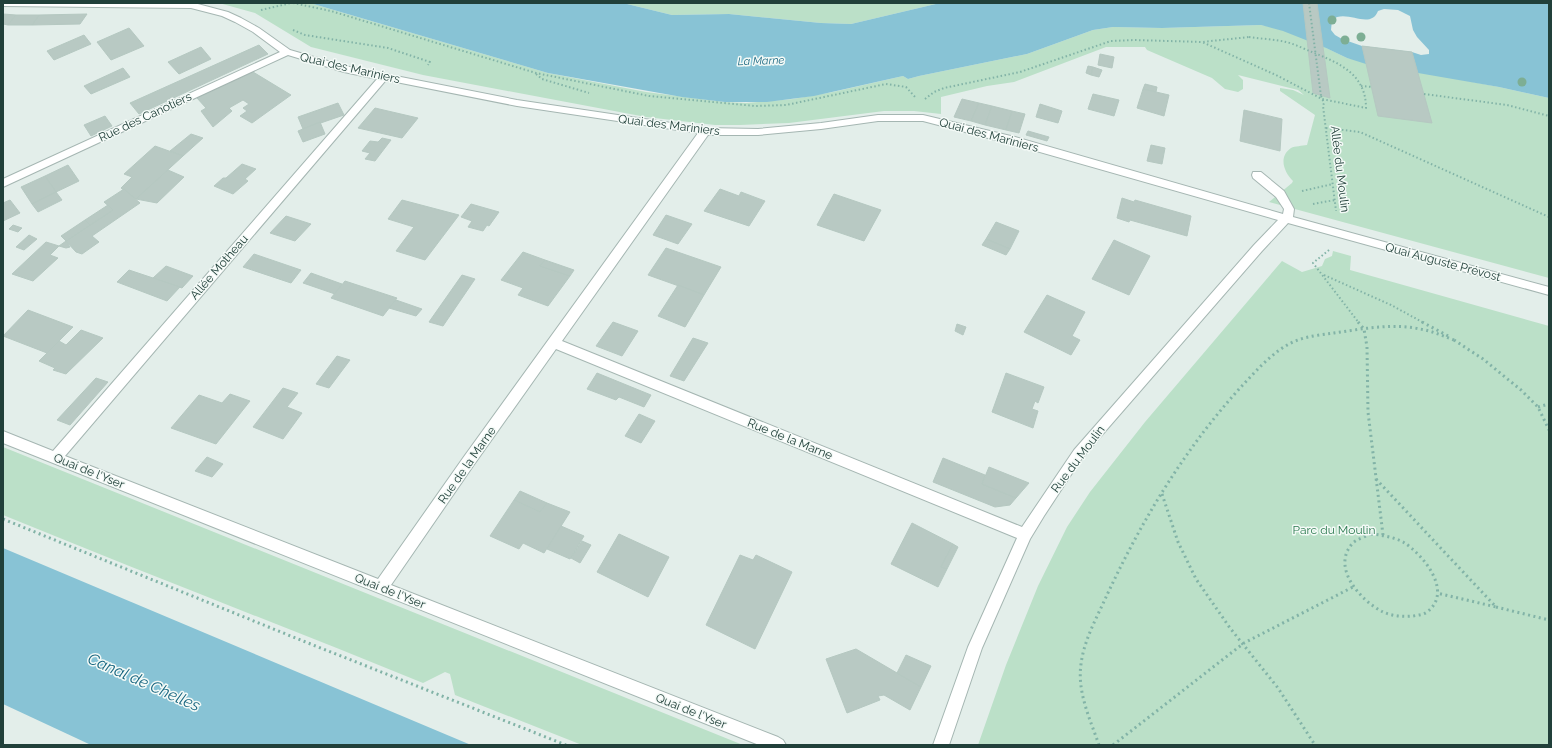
<svg xmlns="http://www.w3.org/2000/svg" width="1552" height="748" viewBox="0 0 1552 748" font-family="Raleway,sans-serif">
	<style>
		.green { fill: #bbe0c8 }
		.water { fill: #88c3d5; fill-rule: evenodd }
		.building { fill: #b8c9c3; stroke: #b5c8c1 }
		.lines { fill: none; stroke-linecap: round; stroke-linejoin: round }
		.minor-casing { stroke: #a5b6b2; stroke-width: 2 }
		.path-far1 { stroke: #82b3a7; stroke-width: 2; stroke-dasharray: 1.5 2.5; stroke-linecap: butt }
		.path { stroke: #82b3a7; stroke-width: 3; stroke-dasharray: 2 3.5; stroke-linecap: butt }
		.minor { fill: #fff; fill-rule: evenodd }
		.path-bridge { stroke: #82b3a7; stroke-width: 2; stroke-dasharray: 1.5 2.5; stroke-linecap: butt }
		.tree { fill: #7dae94 }
		.labels { text-anchor: middle; dominant-baseline: central; stroke-width: 3; stroke-linejoin: round; paint-order: stroke }
		.far-water-label { font-size: 11px; font-style: italic; fill: #186680; stroke: #f4faf7 }
		.street-label { font-size: 12px; fill: #21403a; stroke: #f4faf7 }
		.park-label { font-size: 12px; fill: #29794e; stroke: #f4faf7 }
		.near-water-label { font-size: 16px; font-style: italic; fill: #186680; stroke: #f4faf7 }
	</style>
	<rect width="100%" height="100%" fill="#e3eeea"/>
	<g class="green">
		<path d="M219 3H310L548 73 646 92 725 102 746 103 793 99 833 92 903 76 908 79 919 76 1027 54 1093 30 1113 27 1162 28 1261 25C1290 30 1320 45 1347 58L1499 87 1549 98V278L1269 202 1292 183 1293 181C1284 172 1278 157 1291 148 1295 146 1302 146 1307 145L1315 115 1280 91V88L1293 90 1304 95 1298 90 1238 75 1243 80V89L1238 92 1225 89 1212 78 1147 50 1145 47H1106L1014 82 987 86 941 97V114L914 111H884L789 123 740 125H715L646 117 423 75 311 47 255 13Z"/>
		<polygon points="623,3 940,3 851,24 821,23 729,14 672,15"/>
		<polygon points="1333,251 1351,256 1350,270 1549,326 1549,745 978,745 1006,665 1038,586 1067,527 1090,492 1145,422 1282,261 1302,272 1322,266 1325,259 1332,256"/>
		<path d="M3 447 743 745H582L455 695 450 674 445 672 423 683C283 626 142 572 3 515Z"/>
	</g>
	<g class="water">
		<path d="M310 3H623L672 15 729 14 821 23 851 24 940 3H1549V98L1499 87 1366 64 1347 58 1326 48 1283 31 1261 25 1162 28 1113 27 1093 30 1027 54 919 76 908 79 903 76 814 96 767 102H725L682 97 548 73ZM1384 9 1398 10 1410 16 1413 30 1417 37 1429 50V54L1421 55 1412 52 1362 46 1342 39 1335 35 1331 30 1332 20C1346 8 1370 31 1378 11Z"/>
		<polygon points="3,548 471,745 91,745 3,704"/>
	</g>
	<g class="building">
		<polygon points="1303,3 1317,3 1330,98 1313,93"/>
		<polygon points="3,14 16,15 8,25 3,24"/>
		<polygon points="87,14 80,24 32,25 39,15"/>
		<polygon points="16,15 39,15 32,25 8,25"/>
		<polygon points="129,28 144,46 111,60 97,42"/>
		<polygon points="84,35 91,44 54,60 47,51"/>
		<polygon points="259,45 268,54 139,114 130,103"/>
		<polygon points="1362,46 1412,52 1432,123 1378,116"/>
		<polygon points="201,47 211,59 179,74 168,62"/>
		<polygon points="1100,54 1114,57 1112,68 1098,65"/>
		<polygon points="1088,66 1093,67 1091,75 1086,73"/>
		<polygon points="1093,67 1102,70 1099,77 1091,75"/>
		<polygon points="123,68 130,77 91,94 84,86"/>
		<polygon points="253,72 291,95 252,123 240,116 247,111 243,108 249,104 243,100 229,108 232,111 213,127 201,111 206,108 197,98"/>
		<polygon points="1145,84 1157,87 1156,92 1143,89"/>
		<polygon points="1143,89 1169,95 1164,116 1137,108"/>
		<polygon points="1093,94 1119,100 1114,116 1088,109"/>
		<polygon points="962,99 979,103 971,121 954,117"/>
		<polygon points="338,103 344,115 303,129 298,117"/>
		<polygon points="979,103 992,106 985,125 971,121"/>
		<polygon points="1040,104 1062,111 1058,123 1036,117"/>
		<polygon points="992,106 1012,111 1006,130 985,125"/>
		<polygon points="375,108 418,118 402,138 358,128"/>
		<polygon points="1244,110 1282,119 1280,151 1240,141"/>
		<polygon points="1012,111 1025,114 1019,133 1006,130"/>
		<polygon points="105,116 112,126 91,136 84,125"/>
		<polygon points="320,122 325,134 303,142 298,131"/>
		<polygon points="1028,131 1049,137 1047,141 1026,135"/>
		<polygon points="191,134 203,138 183,156 170,151"/>
		<polygon points="382,138 391,140 375,161 365,159 370,153 362,151 370,141 378,142"/>
		<polygon points="1151,145 1165,148 1162,164 1147,161"/>
		<polygon points="155,146 183,156 136,199 121,188 132,177 124,174"/>
		<polygon points="242,164 256,169 245,179 248,181 233,194 214,186 223,178 226,178"/>
		<polygon points="68,165 79,181 56,192 45,176"/>
		<polygon points="168,170 184,177 157,203 136,199"/>
		<polygon points="45,176 56,192 32,204 21,187"/>
		<polygon points="124,189 140,203 92,236 99,242 82,254 76,252 66,241 113,210 104,202"/>
		<polygon points="720,189 739,196 741,192 765,201 749,226 704,211"/>
		<polygon points="56,192 62,200 38,212 32,204"/>
		<polygon points="834,194 881,210 864,241 817,225"/>
		<polygon points="1122,198 1134,202 1135,200 1191,216 1187,236 1130,220 1129,222 1117,218"/>
		<polygon points="10,200 20,213 3,221 3,203"/>
		<polygon points="402,200 459,215 425,260 396,251 414,227 388,219"/>
		<polygon points="471,204 499,212 489,226 487,225 483,231 468,227 472,221 461,217"/>
		<polygon points="108,205 113,210 90,225 85,220"/>
		<polygon points="666,215 692,224 678,244 653,235"/>
		<polygon points="286,216 311,224 295,241 270,233"/>
		<polygon points="85,220 90,225 66,241 61,236"/>
		<polygon points="996,222 1019,231 1010,249 986,239"/>
		<polygon points="13,225 22,228 18,232 9,229"/>
		<polygon points="29,235 37,239 24,250 16,247"/>
		<polygon points="986,239 1010,249 1006,255 982,245"/>
		<polygon points="1114,240 1150,256 1129,295 1092,279"/>
		<polygon points="66,241 70,247 66,248 59,246"/>
		<polygon points="46,242 59,246 50,255 58,258 33,281 12,274"/>
		<polygon points="666,248 721,267 704,295 648,275"/>
		<polygon points="523,252 545,260 540,266 570,276 548,306 518,295 523,288 501,280"/>
		<polygon points="254,254 301,270 291,283 243,267"/>
		<polygon points="545,260 574,270 570,276 540,266"/>
		<polygon points="166,266 193,276 182,288 153,278"/>
		<polygon points="129,270 180,287 167,301 117,282"/>
		<polygon points="311,273 342,284 335,294 303,283"/>
		<polygon points="462,275 475,279 443,326 429,322"/>
		<polygon points="345,281 397,298 383,316 331,298"/>
		<polygon points="678,285 704,295 685,327 658,316"/>
		<polygon points="1047,295 1085,312 1072,336 1080,340 1071,355 1024,332"/>
		<polygon points="396,300 422,309 416,316 389,308"/>
		<polygon points="28,310 73,327 47,353 3,336"/>
		<polygon points="613,322 638,331 622,356 596,346"/>
		<polygon points="957,324 966,327 963,335 955,331"/>
		<polygon points="81,330 103,338 66,374 53,370 55,368 39,361 59,341 66,345"/>
		<polygon points="693,338 708,343 684,381 670,376"/>
		<polygon points="337,356 350,360 329,388 316,384"/>
		<polygon points="597,373 651,395 644,407 619,397 616,400 587,389"/>
		<polygon points="1006,373 1044,387 1038,403 1035,401 1032,409 1038,411 1033,428 992,412"/>
		<polygon points="96,378 108,382 70,425 57,420"/>
		<polygon points="283,388 298,393 287,407 302,413 283,439 253,427"/>
		<polygon points="230,394 250,401 216,444 171,428 199,395 222,403"/>
		<polygon points="639,414 655,421 641,443 625,436"/>
		<polygon points="207,457 223,464 212,477 195,471"/>
		<polygon points="943,458 985,475 982,484 1016,498 1010,505 995,507 933,482"/>
		<polygon points="989,467 1029,483 1016,498 982,484"/>
		<polygon points="520,491 547,503 540,512 514,500"/>
		<polygon points="514,500 540,512 547,503 570,512 544,553 523,543 519,549 490,536"/>
		<polygon points="912,523 953,544 941,567 947,569 938,587 891,564"/>
		<polygon points="561,526 584,536 570,559 547,549"/>
		<polygon points="619,534 669,557 648,597 597,572"/>
		<polygon points="582,541 591,545 580,563 571,558"/>
		<polygon points="953,544 958,547 947,569 941,567"/>
		<polygon points="740,555 753,560 756,555 792,572 755,649 706,625"/>
		<polygon points="856,649 921,687 910,710 884,695 878,696 880,700 847,713 826,659"/>
		<polygon points="906,655 931,666 921,687 897,673"/>
	</g>
	<g class="lines">
		<defs>
			<path id="minor" d="M3 3H194L228 12 241 18 259 28 290 50 345 66 517 100 705 128 758 129 821 123 878 115H923L1015 137 1283 214 1284 209 1276 197 1253 178 1252 175 1253 172H1261L1284 191 1294 209 1293 217 1549 287V295L1288 223 1262 251 1082 458 1044 516 1030 539 982 648 949 745H933L968 647 1017 538 556 349 473 466 391 585 778 737 783 740 786 745H759L3 443V431L53 451 377 79 344 72 288 55 3 187V179L280 52 253 32 235 22 222 16 191 8 3 6ZM386 80 517 106 698 133 463 458 378 579 65 456ZM878 121H923L1015 145 1278 220 1254 245 1074 450 1022 527 562 341 708 135H758L821 129Z"/>
		</defs>
		<use href="#minor" class="minor-casing"/>
		<g class="path-far1">
			<polyline points="293,3 331,11 536,73 649,96 755,106 786,105 886,84 906,87 916,98"/>
			<polyline points="261,10 291,3"/>
			<polyline points="293,30 305,35 388,48 430,62 428,65"/>
			<path d="M1249 37C1261 39 1274 39 1286 42 1295 44 1304 49 1312 52 1339 63 1366 74 1366 108L1322 99 1276 75 1202 42Z"/>
			<polyline points="536,74 542,79 589,93"/>
			<polyline points="1361,86 1372,87"/>
			<polyline points="1424,94 1507,105 1549,116"/>
			<polyline points="1321,96 1324,103 1323,106 1336,211"/>
			<polyline points="925,99 934,92 944,88 1020,72 1111,41 1134,40 1202,42"/>
			<polyline points="1326,128 1360,132 1549,217"/>
			<polyline points="1302,191 1333,184"/>
			<polyline points="1313,204 1335,200"/>
			<polyline points="1329,250 1313,263 1359,323"/>
			<polyline points="1324,275 1391,305 1424,323"/>
		</g>
		<g class="path">
			<polyline points="1358,322 1364,329 1367,347 1368,412 1383,535"/>
			<polyline points="1422,322 1450,337"/>
			<polyline points="1454,340 1483,359 1521,390 1538,407 1549,430"/>
			<polyline points="1538,407 1549,404"/>
			<polyline points="1376,479 1496,607 1437,593"/>
			<polyline points="1162,494 1178,542 1196,579 1230,628 1278,688 1315,745"/>
			<polyline points="3,519 303,641 566,745"/>
			<path d="M1371 534C1382 535 1393 537 1403 542 1423 554 1454 592 1427 612 1423 615 1418 615 1413 616 1403 617 1392 616 1383 612 1361 601 1331 568 1352 544 1356 539 1365 537 1371 534Z"/>
			<polyline points="1496,607 1549,620"/>
			<path d="M1099 745C1090 719 1077 692 1081 664 1084 640 1097 617 1107 595 1142 520 1184 450 1240 388 1256 371 1272 352 1293 342 1306 336 1321 335 1334 333 1362 329 1392 323 1420 329 1432 331 1443 336 1454 340"/>
			<polyline points="1113,745 1244,643 1353,587"/>
		</g>
		<use href="#minor" class="minor"/>
		<polyline class="path-bridge" points="1309,3 1321,96"/>
	</g>
	<g class="tree">
		<circle cx="1332" cy="20" r="4.5"/>
		<circle cx="1361" cy="37" r="4.5"/>
		<circle cx="1345" cy="40" r="4.5"/>
		<circle cx="1522" cy="82" r="4.5"/>
	</g>
	<g class="labels">
		<g class="far-water-label">
			<text transform="translate(761 61) rotate(-2)">La Marne</text>
		</g>
		<g class="street-label">
			<text transform="translate(350 68) rotate(13)">Quai des Mariniers</text>
			<text transform="translate(145 117) rotate(-25)">Rue des Canotiers</text>
			<text transform="translate(669 125) rotate(7)">Quai des Mariniers</text>
			<text transform="translate(989 135) rotate(15)">Quai des Mariniers</text>
			<text transform="translate(1340 169) rotate(83)">Allée du Moulin</text>
			<text transform="translate(1443 262) rotate(15)">Quai Auguste Prévost</text>
			<text transform="translate(219 267) rotate(-49)">Allée Motheau</text>
			<text transform="translate(790 439) rotate(22)">Rue de la Marne</text>
			<text transform="translate(1078 459) rotate(-53)">Rue du Moulin</text>
			<text transform="translate(467 465) rotate(-55)">Rue de la Marne</text>
			<text transform="translate(89 471) rotate(22)">Quai de l'Yser</text>
			<text transform="translate(390 591) rotate(22)">Quai de l'Yser</text>
			<text transform="translate(691 711) rotate(22)">Quai de l'Yser</text>
		</g>
		<g class="park-label">
			<text x="1334" y="530">Parc du Moulin</text>
		</g>
		<g class="near-water-label">
			<text transform="translate(144 682) rotate(24)">Canal de Chelles</text>
		</g>
	</g>
	<rect width="1552" height="748" fill="none" stroke="#21403a" stroke-width="8"/>
</svg>
